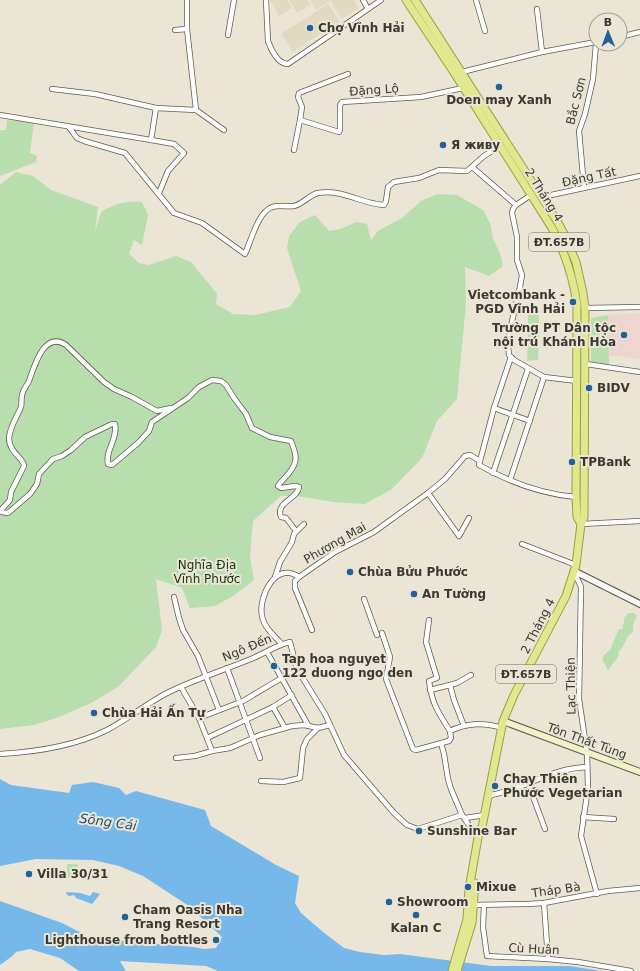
<svg xmlns="http://www.w3.org/2000/svg" width="640" height="971" viewBox="0 0 640 971" font-family="'DejaVu Sans',sans-serif">
	<style>
		.built { fill: #e1d9c2 }
		.education { fill: #efd5d0 }
		.green { fill: #b7deac }
		.water { fill: #75b8e9 }
		.lines { fill: none; stroke-linecap: round; stroke-linejoin: round }
		.minor-casing { stroke: #605c4e; stroke-width: 6 }
		.tertiary-casing { stroke: #605c4e; stroke-width: 8 }
		.secondary-casing { stroke: #605c4e; stroke-width: 8 }
		.primary-casing { stroke: #98a03e; stroke-width: 9 }
		.minor { stroke: #fff; stroke-width: 4.5 }
		.tertiary { stroke: #fff; stroke-width: 5.5 }
		.secondary { stroke: #eff3c7; stroke-width: 6 }
		.primary { stroke: #dfe88f; stroke-width: 7 }
		.poi-dot { fill: #226197; stroke: #eae5d5; stroke-width: 1.5 }
		.labels { text-anchor: middle; dominant-baseline: central; stroke-width: 4; stroke-linejoin: round; paint-order: stroke }
		.shield { fill: #eae5d5; stroke: #706d63; stroke-width: 1 }
		.shield-label { font-size: 11px; font-weight: bold; fill: #3b3932 }
		.poi-label { font-size: 12px; font-weight: bold; fill: #3b3932; stroke: #eae5d5; text-anchor: start }
		.street-label { font-size: 12px; fill: #3b3932; stroke: #eae5d5 }
		.park-label { font-size: 12px; fill: #14330a; stroke: #eae5d5 }
		.water-label { font-size: 13px; font-style: italic; fill: #1e5071; stroke: #eae5d5 }
	</style>
	<rect width="100%" height="100%" fill="#eae5d5"/>
	<g class="built">
		<polygon points="270,0 287,0 292,8 279,16"/>
		<polygon points="289,0 308,0 310,5 297,13"/>
		<polygon points="310,0 329,0 330,1 316,10"/>
		<polygon points="330,0 354,0 359,8 342,19"/>
		<polygon points="328,4 339,21 293,52 281,34"/>
	</g>
	<polygon class="education" points="640,313 640,359 609,355 608,315"/>
	<g class="green">
		<polygon points="7,120 34,122 30,153 37,156 36,162 0,176 0,130 6,130"/>
		<path d="M16 172 33 176 51 190 98 207 95 232 101 212C116 203 124 201 142 202L148 215 142 245 134 240 129 254 139 263 149 265 176 256 191 262 217 294 216 304 233 314 255 315 290 307 301 291 287 248 289 236 300 222 315 215 329 231 340 229 357 222 367 224 371 240 378 231 402 218 421 201 437 194 457 195 483 210 490 223 493 239 500 253 503 266 489 276 465 267 466 303 457 399 437 421 422 458 392 489 365 504 333 502 297 496H281L253 521 250 557 254 580 233 596 215 606 190 608 182 588 156 579 162 630 156 647 118 687 91 703 59 717 34 725 0 729V185Z"/>
		<rect x="528" y="314" width="11" height="23"/>
		<polygon points="608,315 609,366 591,362 591,319 592,318"/>
		<polygon points="528,339 539,339 538,360 527,361"/>
		<path d="M629 613H634L637 616 633 625V632L628 636 622 648 619 651 618 657 608 670 602 659 604 655 610 650 618 631 620 629H623C622 625 625 622 624 618Z"/>
		<polygon points="67,864 78,864 77,878 67,878"/>
	</g>
	<g class="water">
		<polygon points="0,779 11,785 69,793 72,785 93,782 119,788 126,795 136,791 205,810 211,826 276,865 299,876 295,903 301,913 323,932 344,948 360,952 384,955 400,954 491,966 569,966 602,971 218,971 206,966 120,961 126,971 79,971 60,958 30,949 16,952 11,957 0,965 0,901 62,923 91,938 193,947 204,949 216,948 222,937 189,906 143,876 119,866 93,860 36,859 0,866"/>
		<polygon points="66,892 80,893 90,896 93,892 100,894 92,904 76,898 74,895 70,896 67,895"/>
	</g>
	<g class="lines">
		<defs>
			<g id="minor">
				<path d="M266 0 268 41C271 50 278 64 288 64L368 9 363 0"/>
				<polyline points="476,0 485,31"/>
				<polyline points="368,9 381,0"/>
				<polyline points="537,9 542,52"/>
				<polyline points="175,30 187,29"/>
				<polyline points="228,35 234,0"/>
				<polyline points="620,37 640,32"/>
				<polyline points="462,72 542,52 596,42"/>
				<polyline points="348,74 299,93 298,97 302,107 300,120 339,132 340,130 340,105 342,102 421,97 463,88"/>
				<polyline points="52,89 95,94 156,108"/>
				<polyline points="196,110 224,130"/>
				<polyline points="0,115 151,140 156,108 196,110 187,29 187,0"/>
				<path d="M68 126 77 138 84 141 125 153 174 213 202 223 245 254C251 241 258 212 272 207 279 205 287 207 294 206 303 204 309 195 318 193 344 189 361 204 384 205L386 201 388 187 394 182 419 178 439 170 467 171 484 156 500 146"/>
				<polyline points="151,140 174,144 184,153 168,171 159,193"/>
				<polyline points="294,150 300,120"/>
				<polyline points="472,167 516,205"/>
				<polyline points="584,187 579,131 585,114 593,79 596,44"/>
				<polyline points="531,195 516,205 513,209 512,213 517,237 517,260 522,275 520,287 510,330 508,346 509,355 514,360 544,377 577,381"/>
				<polyline points="542,197 640,176"/>
				<polyline points="585,308 640,307"/>
				<polyline points="586,364 640,372"/>
				<path d="M171 408 157 411 132 397 114 389 104 382 66 345C44 330 34 367 29 381 27 386 23 389 22 395 21 399 22 403 21 407 17 417 10 426 9 438 9 453 24 458 24 466L11 492 10 500 2 509V512L8 513 30 494 37 484 39 474 53 459 62 456 71 450 85 437 112 424H115C118 439 105 450 108 464L112 465 138 443 149 431 152 422 188 398 199 387 212 380 221 381 226 385 234 398 246 414 252 428 270 437 291 441C296 454 299 461 289 473 285 478 281 481 278 486L281 488 295 486 299 487C298 499 275 502 281 517L286 518 296 531"/>
				<polyline points="494,408 530,421"/>
				<path d="M480 461 479 465C509 482 542 494 576 497"/>
				<polyline points="493,473 528,369"/>
				<polyline points="510,480 544,377"/>
				<polyline points="428,493 459,536 469,518"/>
				<polyline points="581,524 640,521"/>
				<polyline points="522,544 576,565"/>
				<polyline points="574,571 581,587 579,699 587,753 588,788 581,836 597,894"/>
				<polyline points="275,577 280,562 292,542 294,534 304,524"/>
				<polyline points="174,597 179,618 183,630 198,656 219,710"/>
				<polyline points="364,599 377,635"/>
				<path d="M429 620 426 642 437 678 429 681C432 704 438 712 450 731"/>
				<polyline points="312,630 295,588 295,581 299,577 335,552 374,532 428,493 445,479 465,456 470,455 480,461 494,408 511,357"/>
				<path d="M382 633 390 657 386 679 413 749 416 750 449 741 451 738 450 731C466 723 485 722 502 728"/>
				<path d="M282 644C274 636 264 627 262 616 258 597 276 560 299 577"/>
				<polyline points="267,652 308,725"/>
				<polyline points="227,668 260,758"/>
				<polyline points="181,687 199,718 212,751 230,748 260,735 292,726 304,725 318,728 330,725"/>
				<polyline points="430,690 450,685"/>
				<polyline points="273,707 285,728"/>
				<polyline points="199,718 243,701 297,669"/>
				<polyline points="464,726 454,700 450,685 457,683 471,675"/>
				<polyline points="207,738 273,707 292,695"/>
				<polyline points="441,743 444,754 448,779 451,789 462,815 478,838"/>
				<path d="M0 754C36 752 75 746 107 730 128 719 147 703 169 692 196 679 224 670 251 659 265 653 277 645 290 642L297 669 325 714 344 755 394 813 407 825 418 829 462 815"/>
				<polyline points="176,758 195,756 212,751"/>
				<polyline points="261,781 283,782 300,778 303,748 307,739 318,728"/>
				<polyline points="528,783 545,829"/>
				<path d="M488 796C497 794 507 791 516 788 541 779 559 768 587 767"/>
				<polyline points="583,817 614,819"/>
				<polyline points="465,818 485,815"/>
				<polyline points="544,903 548,959"/>
				<polyline points="474,905 528,904 544,903 608,891 640,888"/>
				<polyline points="484,905 483,927 487,956 548,959 578,962 631,971"/>
			</g>
			<polyline id="tertiary" points="574,571 640,604"/>
			<polyline id="secondary" points="503,721 640,772"/>
			<g id="primary">
				<path d="M406 0 455 74 552 228C565 252 573 277 577 304L576 497 577 517 581 524"/>
				<polyline points="415,0 557,221 564,234 576,262 583,293 585,308 584,517 581,524 576,565 566,596 514,695 503,721 482,827 479,832 469,889 467,919 452,971"/>
				<polyline points="457,971 472,923 475,883"/>
			</g>
		</defs>
		<use href="#minor" class="minor-casing"/>
		<use href="#tertiary" class="tertiary-casing"/>
		<use href="#secondary" class="secondary-casing"/>
		<use href="#primary" class="primary-casing"/>
		<use href="#minor" class="minor"/>
		<use href="#tertiary" class="tertiary"/>
		<use href="#secondary" class="secondary"/>
		<use href="#primary" class="primary"/>
	</g>
	<g class="poi-dot">
		<circle cx="310" cy="28" r="4"/>
		<circle cx="499" cy="87" r="4"/>
		<circle cx="443" cy="145" r="4"/>
		<circle cx="573" cy="302" r="4"/>
		<circle cx="624" cy="335" r="4"/>
		<circle cx="589" cy="388" r="4"/>
		<circle cx="572" cy="462" r="4"/>
		<circle cx="350" cy="572" r="4"/>
		<circle cx="414" cy="594" r="4"/>
		<circle cx="274" cy="666" r="4"/>
		<circle cx="94" cy="713" r="4"/>
		<circle cx="495" cy="786" r="4"/>
		<circle cx="419" cy="831" r="4"/>
		<circle cx="29" cy="874" r="4"/>
		<circle cx="468" cy="887" r="4"/>
		<circle cx="389" cy="902" r="4"/>
		<circle cx="416" cy="915" r="4"/>
		<circle cx="125" cy="917" r="4"/>
		<circle cx="216" cy="940" r="4"/>
	</g>
	<g class="labels">
		<g class="shield">
			<rect x="529" y="233" width="60" height="18" rx="3"/>
			<rect x="496" y="665" width="60" height="18" rx="3"/>
		</g>
		<g class="shield-label">
			<text x="559" y="242">ĐT.657B</text>
			<text x="526" y="674">ĐT.657B</text>
		</g>
		<g class="poi-label">
			<text x="318" y="28">Chợ Vĩnh Hải</text>
			<text x="499" y="100" text-anchor="middle">Doen may Xanh</text>
			<text x="451" y="145">Я живу</text>
			<text x="565" y="295" text-anchor="end">Vietcombank -<tspan x="565" dy="14">PGD Vĩnh Hải</tspan></text>
			<text x="616" y="328" text-anchor="end">Trường PT Dân tộc<tspan x="616" dy="14">nội trú Khánh Hòa</tspan></text>
			<text x="597" y="388">BIDV</text>
			<text x="580" y="462">TPBank</text>
			<text x="358" y="572">Chùa Bửu Phước</text>
			<text x="422" y="594">An Tường</text>
			<text x="282" y="659">Tap hoa nguyet<tspan x="282" dy="14">122 duong ngo den</tspan></text>
			<text x="102" y="713">Chùa Hải Ấn Tự</text>
			<text x="503" y="779">Chay Thiên<tspan x="503" dy="14">Phước Vegetarian</tspan></text>
			<text x="427" y="831">Sunshine Bar</text>
			<text x="37" y="874">Villa 30/31</text>
			<text x="476" y="887">Mixue</text>
			<text x="397" y="902">Showroom</text>
			<text x="133" y="910">Cham Oasis Nha<tspan x="133" dy="14">Trang Resort</tspan></text>
			<text x="416" y="928" text-anchor="middle">Kalan C</text>
			<text x="208" y="940" text-anchor="end">Lighthouse from bottles</text>
		</g>
		<g class="street-label">
			<text transform="translate(374 90) rotate(-4)">Đặng Lộ</text>
			<text transform="translate(576 101) rotate(-76)">Bắc Sơn</text>
			<text transform="translate(589 177) rotate(-12)">Đặng Tất</text>
			<text transform="translate(544 195) rotate(58)">2 Tháng 4</text>
			<text transform="translate(335 543) rotate(-30)">Phương Mai</text>
			<text transform="translate(538 626) rotate(-63)">2 Tháng 4</text>
			<text transform="translate(247 648) rotate(-23)">Ngô Đến</text>
			<text transform="translate(571 686) rotate(-91)">Lạc Thiện</text>
			<text transform="translate(587 741) rotate(20)">Tôn Thất Tùng</text>
			<text transform="translate(556 890) rotate(-8)">Tháp Bà</text>
			<text transform="translate(534 949) rotate(3)">Cù Huân</text>
		</g>
		<g class="park-label">
			<text x="207" y="565">Nghĩa Địa<tspan x="207" dy="14">Vĩnh Phước</tspan></text>
		</g>
		<g class="water-label">
			<text transform="translate(108 822) rotate(8)">Sông Cái</text>
		</g>
	</g>
	<g transform="translate(608 32) rotate(359)"><circle r="19" fill="#eae5d5" stroke="#a4a094"/>
	<path d="M0-3L7 15L0 10L-7 15Z" fill="#226197"/>
	<text y="-6" font-size="11" font-weight="bold" text-anchor="middle" fill="#3b3932">B</text>
	</g>
</svg>
